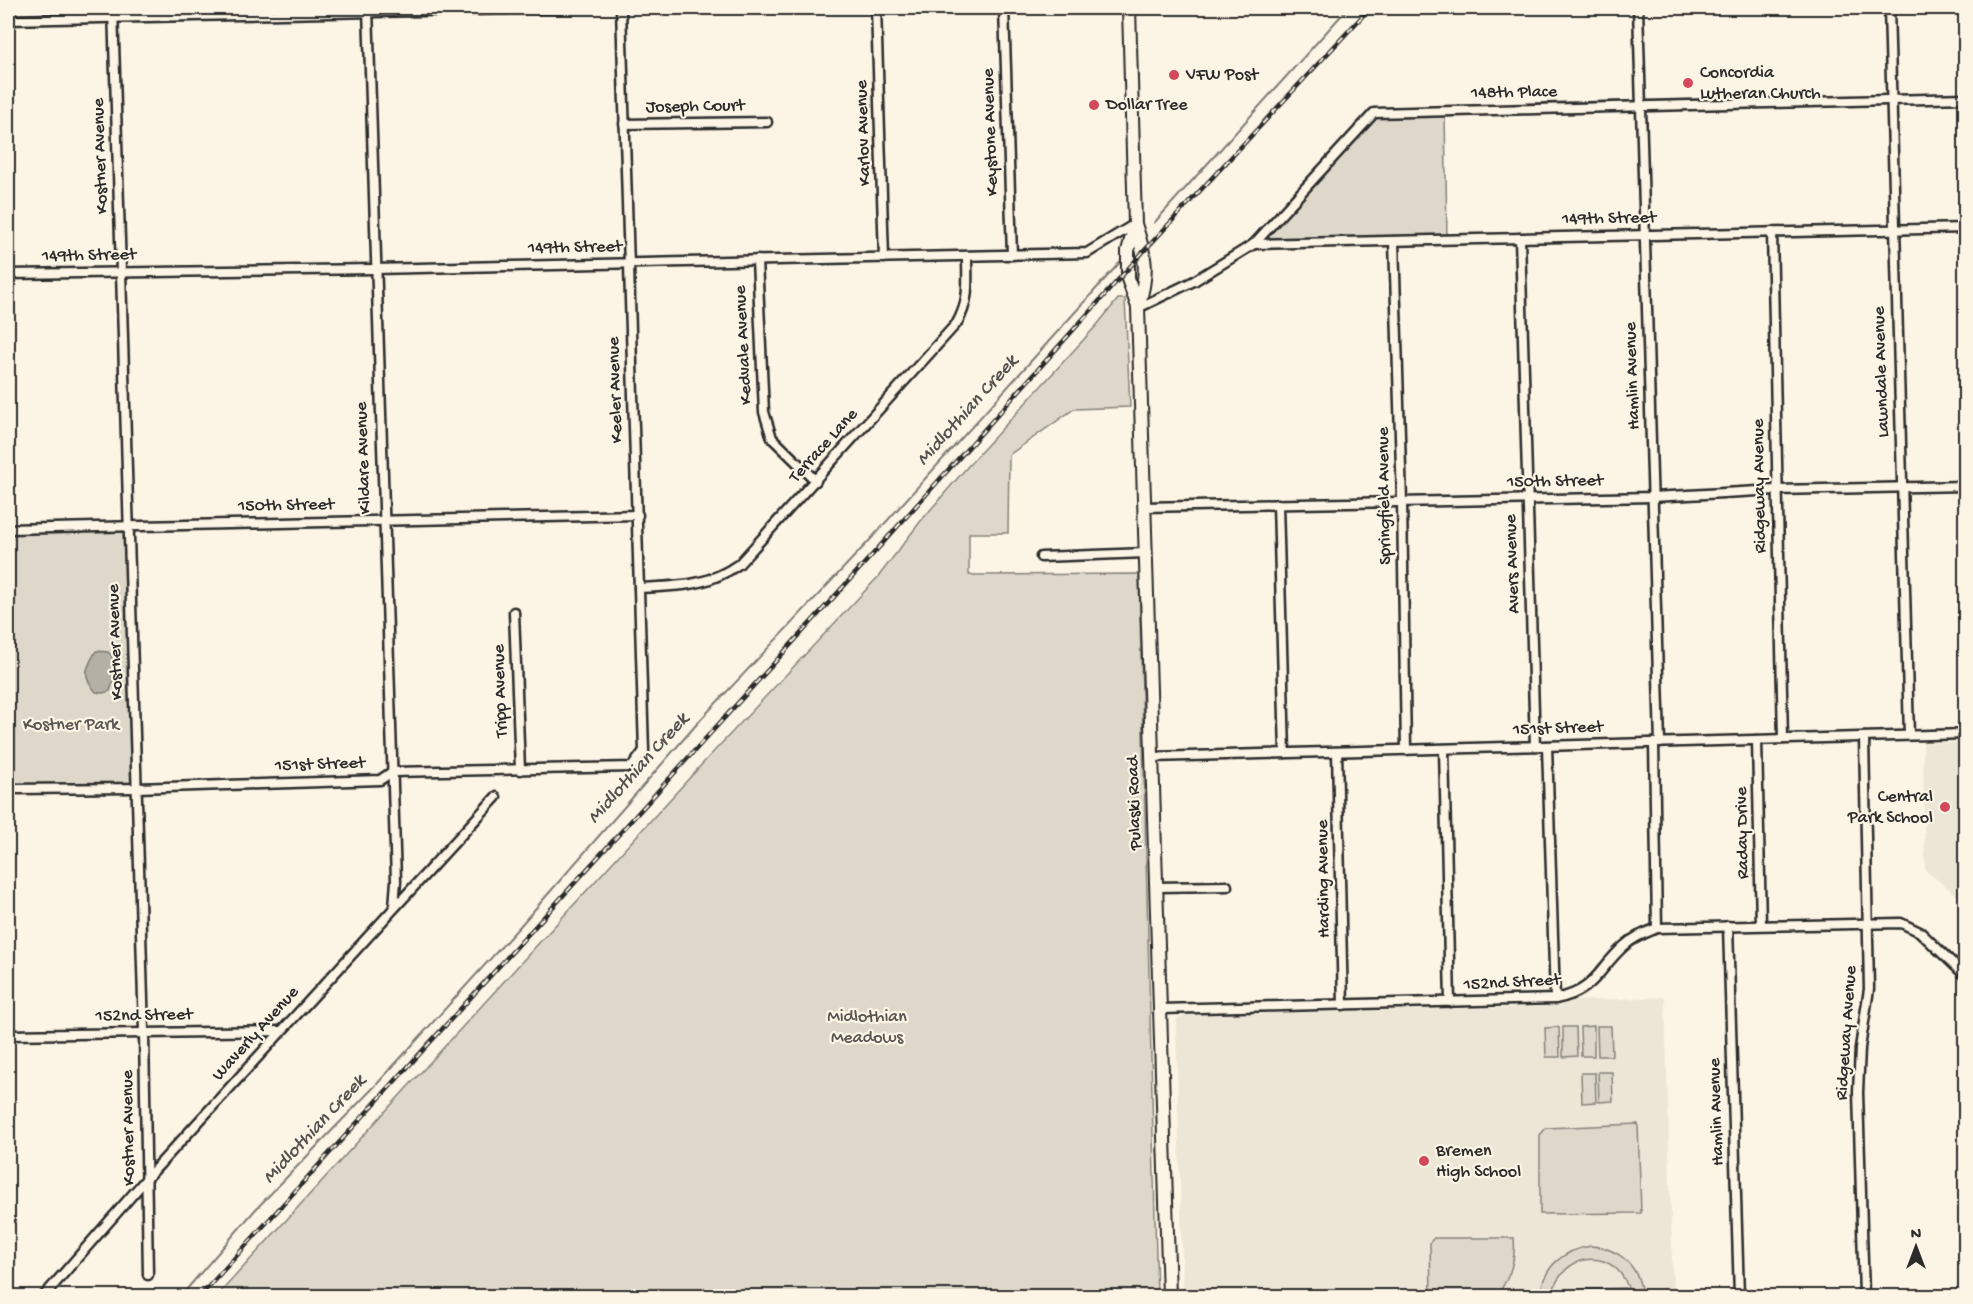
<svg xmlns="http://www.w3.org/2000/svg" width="1973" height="1304" viewBox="0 0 1973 1304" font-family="'Gochi Hand',sans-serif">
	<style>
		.built { fill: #ece6d7 }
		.green { fill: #ded8ca; stroke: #84827a; stroke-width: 1.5 }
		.water { fill: #b4b0a5; stroke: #7d7b74; stroke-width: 1.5 }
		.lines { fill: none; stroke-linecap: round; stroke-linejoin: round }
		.stream { stroke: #7d7b74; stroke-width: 2 }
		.minor-casing { stroke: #2b2b2b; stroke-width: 13 }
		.secondary-casing { stroke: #2b2b2b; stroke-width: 16 }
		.minor { stroke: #fcf5e5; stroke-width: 8 }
		.secondary { stroke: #fcf5e5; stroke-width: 12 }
		.rail-casing { stroke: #2b2b2b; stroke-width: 4.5 }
		.rail { stroke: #fcf5e5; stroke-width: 2; stroke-dasharray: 7; stroke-linecap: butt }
		.poi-dot { fill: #d1495b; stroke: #fcf5e5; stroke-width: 2 }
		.labels { text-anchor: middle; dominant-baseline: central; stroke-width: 4.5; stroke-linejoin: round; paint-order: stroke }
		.poi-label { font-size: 18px; fill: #2b2b2b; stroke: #fcf5e5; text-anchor: start }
		.street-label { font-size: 18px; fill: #2b2b2b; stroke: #fcf5e5 }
		.park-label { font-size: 18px; fill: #585653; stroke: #fcf5e5 }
		.water-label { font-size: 20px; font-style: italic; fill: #545350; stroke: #fcf5e5 }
	</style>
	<rect width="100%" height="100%" fill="#fcf5e5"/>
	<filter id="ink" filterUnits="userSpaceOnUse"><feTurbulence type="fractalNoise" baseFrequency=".0167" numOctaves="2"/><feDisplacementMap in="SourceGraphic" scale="12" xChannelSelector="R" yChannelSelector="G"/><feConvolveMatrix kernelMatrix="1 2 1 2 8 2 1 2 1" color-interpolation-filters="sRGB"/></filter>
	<g filter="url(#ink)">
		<g class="built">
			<polygon points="1965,742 1966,742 1965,902 1925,870 1923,743"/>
			<polygon points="1665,997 1673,1296 1183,1296 1176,1025 1177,1018 1185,1015 1531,1007 1561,1004 1573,1001"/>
		</g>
		<g class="green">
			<polygon points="1445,111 1447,239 1254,244 1374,113"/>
			<polygon points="1118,299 1125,299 1130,407 1074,409 1009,455 1008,533 969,533 969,575 1139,574 1157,1296 217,1296 704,762 878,577 920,522 968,466 1097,325"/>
			<polygon points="128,526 137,788 8,789 8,529"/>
			<polygon points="1594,1026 1594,1056 1581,1056 1580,1027"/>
			<polygon points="1597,1026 1611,1026 1612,1056 1598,1056"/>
			<polygon points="1559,1027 1560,1057 1546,1057 1545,1028"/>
			<polygon points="1563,1027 1576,1027 1577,1056 1563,1057"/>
			<polygon points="1598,1072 1612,1072 1613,1101 1599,1102"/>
			<polygon points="1581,1073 1595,1073 1596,1102 1582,1103"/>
			<polygon points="1638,1124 1641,1213 1540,1214 1540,1135 1546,1128"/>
			<path d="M1434 1238H1514C1516 1260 1510 1279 1496 1296H1431L1430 1242Z"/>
			<path d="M1591 1246C1620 1248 1640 1267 1642 1296H1630C1622 1247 1562 1247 1552 1296H1540C1543 1267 1563 1250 1591 1246Z"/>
			<polygon points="1625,1288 1625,1296 1556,1296 1556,1290"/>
		</g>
		<path class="water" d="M96 651 108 652 112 656 113 682 110 691 103 693 96 692C81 675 86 669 96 651Z"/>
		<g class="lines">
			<g class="stream">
				<polyline points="1154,223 1348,8"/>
				<polyline points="178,1296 186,1290 255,1210 377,1084 521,925 703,717 869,541 1122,260"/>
			</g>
			<defs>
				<g id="minor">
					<polyline points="113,8 144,1032 148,1275"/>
					<polyline points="368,8 396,881 394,907"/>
					<polyline points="876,8 884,258"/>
					<polyline points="1004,8 1012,255"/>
					<polyline points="1638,8 1660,743"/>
					<polyline points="1889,8 1909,735"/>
					<polyline points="8,20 560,8"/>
					<polyline points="624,124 767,122"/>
					<polyline points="1772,232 1783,739"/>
					<polyline points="1520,238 1535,746"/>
					<polyline points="1394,241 1402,501 1406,750"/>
					<polyline points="1254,244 1966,228"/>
					<polyline points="757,260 764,412 772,438 816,481"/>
					<polyline points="8,274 375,269 1087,253 1135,224"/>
					<polyline points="1138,308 1194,281 1254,244 1374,113 1966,98"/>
					<polyline points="1278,504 1285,753"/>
					<polyline points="1144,507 1653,497 1776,490 1966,486"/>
					<polyline points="8,529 638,515"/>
					<polyline points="1041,557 1146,553"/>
					<path d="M639 588C677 586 707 587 739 564L957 323C970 300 967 282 967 256"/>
					<polyline points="514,612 520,770"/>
					<polyline points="1864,737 1869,989 1860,1048 1858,1092 1864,1296"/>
					<polyline points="1757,740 1761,925"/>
					<polyline points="1654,743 1657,928"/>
					<polyline points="1547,746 1555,999"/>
					<polyline points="1444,749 1450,1002"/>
					<polyline points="1337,752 1343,1005"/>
					<polyline points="1152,757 1966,734"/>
					<polyline points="8,789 137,788 380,780 392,772 632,767 644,751 621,8"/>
					<polyline points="1156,887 1227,886"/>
					<polyline points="1728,926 1739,1296"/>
					<path d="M1160 1009 1555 999C1596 991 1597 970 1624 946 1634 937 1645 933 1657 928L1901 923 1920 932 1966 976"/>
					<polyline points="8,1035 280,1031"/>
					<polyline points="44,1296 147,1178 496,797"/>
				</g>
				<g id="secondary">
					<path d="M1129 8 1135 224C1147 260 1148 272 1138 308L1169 1296"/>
					<polyline points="1135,225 1128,251 1128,279 1138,307"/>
				</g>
			</defs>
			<use href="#minor" class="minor-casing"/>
			<use href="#secondary" class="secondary-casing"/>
			<use href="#minor" class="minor"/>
			<use href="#secondary" class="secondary"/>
			<defs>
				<polyline id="rail" points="200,1296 873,554 1144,251 1370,8"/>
			</defs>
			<use href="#rail" class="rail-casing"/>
			<use href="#rail" class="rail"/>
		</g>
	</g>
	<g class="poi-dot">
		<circle cx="1174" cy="75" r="6"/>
		<circle cx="1688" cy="83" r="6"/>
		<circle cx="1094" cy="105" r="6"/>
		<circle cx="1945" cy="807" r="6"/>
		<circle cx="1424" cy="1161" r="6"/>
	</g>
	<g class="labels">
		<g class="poi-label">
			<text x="1700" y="73">Concordia<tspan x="1700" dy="21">Lutheran Church</tspan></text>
			<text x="1186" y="75">VFW Post</text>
			<text x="1106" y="105">Dollar Tree</text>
			<text x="1933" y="797" text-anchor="end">Central<tspan x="1933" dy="21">Park School</tspan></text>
			<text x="1436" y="1151">Bremen<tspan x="1436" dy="21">High School</tspan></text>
		</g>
		<g class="street-label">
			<text transform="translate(1514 93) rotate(-1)">148th Place</text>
			<text transform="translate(695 107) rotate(-1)">Joseph Court</text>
			<text transform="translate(991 132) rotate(-92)">Keystone Avenue</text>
			<text transform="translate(864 133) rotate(-92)">Karlov Avenue</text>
			<text transform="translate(101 156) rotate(-92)">Kostner Avenue</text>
			<text transform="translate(1609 219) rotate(-1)">149th Street</text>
			<text transform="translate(575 248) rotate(-1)">149th Street</text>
			<text transform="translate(89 256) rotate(-1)">149th Street</text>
			<text transform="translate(744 345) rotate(-93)">Kedvale Avenue</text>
			<text transform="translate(1882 372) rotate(-92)">Lawndale Avenue</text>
			<text transform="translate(1633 376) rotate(-92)">Hamlin Avenue</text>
			<text transform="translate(616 390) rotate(-92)">Keeler Avenue</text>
			<text transform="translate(824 446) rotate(-48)">Terrace Lane</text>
			<text transform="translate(364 458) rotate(-92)">Kildare Avenue</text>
			<text transform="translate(1555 482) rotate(-1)">150th Street</text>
			<text transform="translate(1760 486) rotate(-91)">Ridgeway Avenue</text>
			<text transform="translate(1385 496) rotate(-91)">Springfield Avenue</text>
			<text transform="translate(286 506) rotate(-1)">150th Street</text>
			<text transform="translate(1513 564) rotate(-92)">Avers Avenue</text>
			<text transform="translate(116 642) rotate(-92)">Kostner Avenue</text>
			<text transform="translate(501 691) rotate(-92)">Tripp Avenue</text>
			<text transform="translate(1558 729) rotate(-2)">151st Street</text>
			<text transform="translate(320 765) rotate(-2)">151st Street</text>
			<text transform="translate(1135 803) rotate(-92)">Pulaski Road</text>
			<text transform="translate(1743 833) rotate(-91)">Raday Drive</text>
			<text transform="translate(1324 879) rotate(-91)">Harding Avenue</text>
			<text transform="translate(1512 983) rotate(-3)">152nd Street</text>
			<text transform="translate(144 1016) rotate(-1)">152nd Street</text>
			<text transform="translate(1847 1033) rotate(-86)">Ridgeway Avenue</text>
			<text transform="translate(256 1034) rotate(-48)">Waverly Avenue</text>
			<text transform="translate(1717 1112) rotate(-92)">Hamlin Avenue</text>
			<text transform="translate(129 1128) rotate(-91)">Kostner Avenue</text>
		</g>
		<g class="park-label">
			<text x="71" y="725">Kostner Park</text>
			<text x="867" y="1017">Midlothian<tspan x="867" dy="21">Meadows</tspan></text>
		</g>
		<g class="water-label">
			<text transform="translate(968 411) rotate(-48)">Midlothian Creek</text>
			<text transform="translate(639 769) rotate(-48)">Midlothian Creek</text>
			<text transform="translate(315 1130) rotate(-47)">Midlothian Creek</text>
		</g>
	</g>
	<rect width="1973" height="1304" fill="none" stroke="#fcf5e5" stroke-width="30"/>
	<rect x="15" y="15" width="1943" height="1274" fill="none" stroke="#2b2b2b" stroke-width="2" filter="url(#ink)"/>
	<g transform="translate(1916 1247)" stroke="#fcf5e5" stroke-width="4.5" paint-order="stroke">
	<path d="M0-4.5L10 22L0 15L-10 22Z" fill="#2b2b2b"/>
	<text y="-9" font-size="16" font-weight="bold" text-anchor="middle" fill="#2b2b2b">N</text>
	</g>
</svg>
